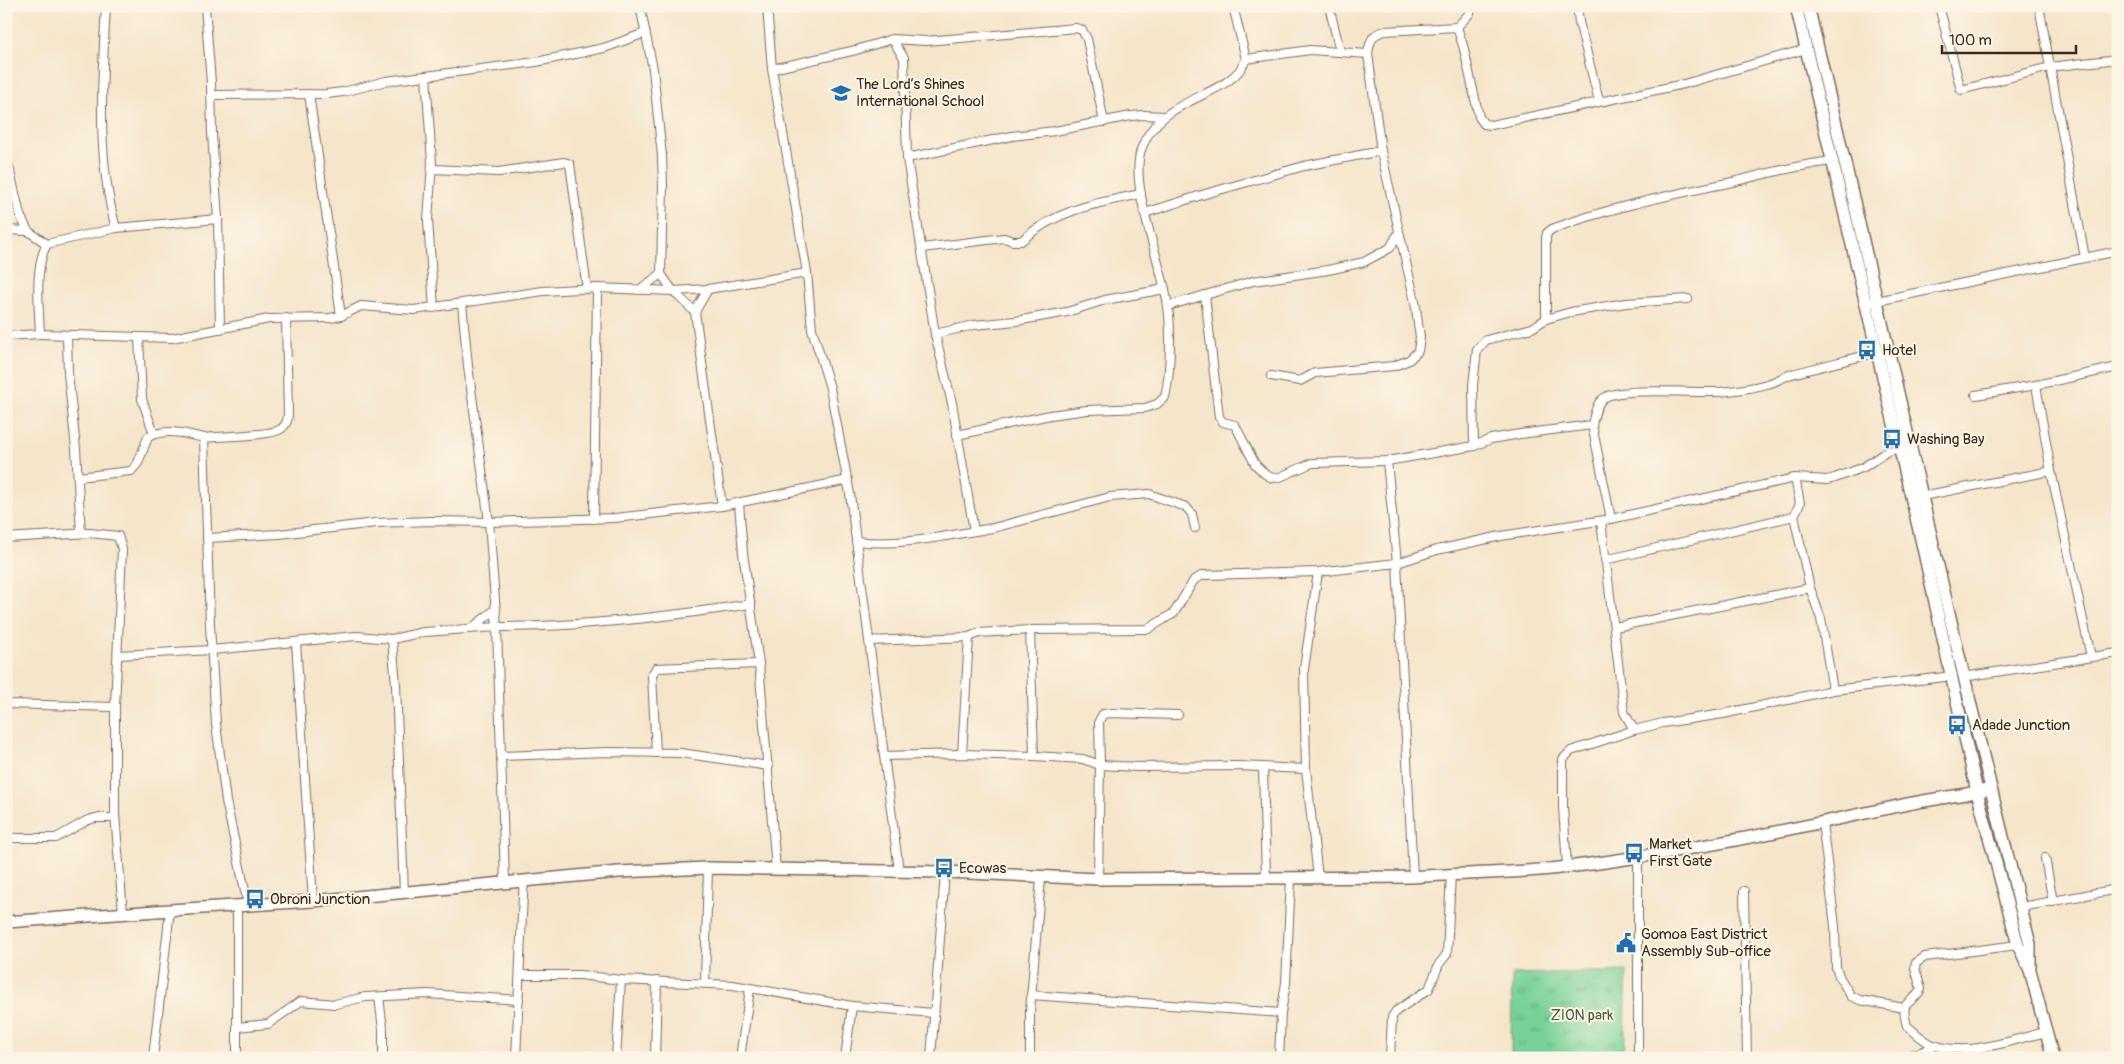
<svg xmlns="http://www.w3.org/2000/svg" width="2124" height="1064" viewBox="0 0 2124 1064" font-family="Pangolin,sans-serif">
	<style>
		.grass { fill: url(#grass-tufts); stroke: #597e5b }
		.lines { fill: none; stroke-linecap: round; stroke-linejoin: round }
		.street-casing { stroke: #7c6b5a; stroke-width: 10 }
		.secondary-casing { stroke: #7c6b5a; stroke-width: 14 }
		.street { stroke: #fff; stroke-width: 8 }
		.secondary { stroke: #fff; stroke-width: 11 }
		.labels { text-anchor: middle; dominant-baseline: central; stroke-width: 4; stroke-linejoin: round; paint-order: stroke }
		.poi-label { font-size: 15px; fill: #3b2a1e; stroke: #fcf5e5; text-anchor: start }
		.park-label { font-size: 15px; fill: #4d5c43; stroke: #fcf5e5 }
	</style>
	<defs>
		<pattern id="grass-tufts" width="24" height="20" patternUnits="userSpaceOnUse" patternTransform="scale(1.25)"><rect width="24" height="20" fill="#77d198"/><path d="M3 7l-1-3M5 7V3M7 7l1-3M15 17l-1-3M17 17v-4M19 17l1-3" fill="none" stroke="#63aa7b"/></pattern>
	</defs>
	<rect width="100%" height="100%" fill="#fcf5e5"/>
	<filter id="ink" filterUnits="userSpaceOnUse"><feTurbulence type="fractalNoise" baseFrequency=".02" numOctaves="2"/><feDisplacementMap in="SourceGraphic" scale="10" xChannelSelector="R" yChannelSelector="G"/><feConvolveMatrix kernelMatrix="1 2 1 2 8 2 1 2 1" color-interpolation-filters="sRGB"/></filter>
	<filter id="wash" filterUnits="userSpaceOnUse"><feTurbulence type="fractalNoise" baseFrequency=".0096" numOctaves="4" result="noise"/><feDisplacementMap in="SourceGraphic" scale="20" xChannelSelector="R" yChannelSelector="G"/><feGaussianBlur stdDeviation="1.12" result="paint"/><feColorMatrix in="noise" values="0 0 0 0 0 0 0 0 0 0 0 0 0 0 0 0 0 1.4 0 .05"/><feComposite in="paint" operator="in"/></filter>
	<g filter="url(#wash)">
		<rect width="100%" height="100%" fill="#f5e5ca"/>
		<polygon class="grass" points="1627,971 1624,1058 1511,1058 1512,974"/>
	</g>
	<g filter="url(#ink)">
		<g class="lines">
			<defs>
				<g id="street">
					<path d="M106 6C102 80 96 157 116 228L47 244C34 267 39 307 40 334L172 338 269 319 330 318 341 316 361 306 414 310 543 291 597 288 673 291 708 289 807 273"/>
					<polyline points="205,6 211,83 212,134 218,219 220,329"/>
					<polyline points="640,6 653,69 662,156 663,186 661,274 673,291 695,312"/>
					<polyline points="767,6 772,69 807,273 812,329 830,388 850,494 899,871"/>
					<polyline points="1329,6 1340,51"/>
					<polyline points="1577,6 1579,22 1599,101"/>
					<polyline points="1939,6 1961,90 2050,67 2118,59"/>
					<polyline points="2039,6 2085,258"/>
					<polyline points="1457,27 1470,13 1472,6"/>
					<polyline points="892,39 904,58 907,158 935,334 952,403 974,531"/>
					<polyline points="1246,59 1310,50 1368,54"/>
					<polyline points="6,66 6,77"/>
					<polyline points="772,69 856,50 892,39 926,41 1076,28 1082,30 1087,39 1104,122"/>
					<polyline points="426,76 432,163 428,220 434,308"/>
					<polyline points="309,94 341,316"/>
					<polyline points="212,95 326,94 343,92 386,81 536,62 604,48 645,33"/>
					<polyline points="6,155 20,215 28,231 47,244"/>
					<polyline points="907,158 1012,136 1055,131 1131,116 1144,115 1164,116"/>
					<polyline points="432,169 499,172 564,162 570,164 587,289"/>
					<polyline points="1145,213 1205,194 1304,166 1381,151"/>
					<polyline points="116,228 218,219"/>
					<polyline points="6,230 28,231"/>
					<path d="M922 248 1004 238 1013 241H1021C1057 209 1097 203 1141 194"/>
					<polyline points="708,289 695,312 722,506"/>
					<polyline points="639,290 661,274"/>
					<path d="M1205 295 1219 417 1223 422 1235 425 1255 464 1265 474 1272 478 1280 477 1312 463 1387 461 1474 446 1491 439 1520 434 1592 425C1594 416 1596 403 1604 398 1619 387 1695 393 1718 392 1734 391 1752 388 1767 384 1775 382 1781 378 1789 375 1818 367 1848 360 1878 352"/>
					<polyline points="1872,302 2118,251"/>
					<polyline points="1168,306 1253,281 1328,270 1364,262 1390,248 1399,232"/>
					<path d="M1546 319V238L1547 233 1552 229C1610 207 1671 195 1732 182 1765 174 1798 165 1832 161"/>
					<polyline points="935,334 974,325 1016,321 1067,312 1105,300 1165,289"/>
					<polyline points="6,336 40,334"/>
					<polyline points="67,336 68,373 76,449 81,533"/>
					<polyline points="139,338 142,399 154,434"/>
					<path d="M1271 376 1300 381 1315 373 1394 366 1409 360 1418 351 1420 337 1415 302 1381 151 1368 54C1370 40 1372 34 1385 31L1457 27 1464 49 1479 117 1484 124 1491 125 1684 84 1806 49"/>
					<polyline points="2036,385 2051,471 2091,657"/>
					<polyline points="1976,395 2036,385 2118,367"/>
					<polyline points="1592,425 1611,519"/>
					<path d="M957 435 1050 415 1087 410 1145 408 1157 404 1165 397C1171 371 1172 321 1166 295 1159 257 1128 181 1142 147 1162 94 1231 99 1246 59L1233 6"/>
					<polyline points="1474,446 1473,385 1477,350 1486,340 1532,328 1546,319 1571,312 1626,303 1688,299"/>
					<polyline points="1387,461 1397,563 1413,877"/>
					<path d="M78 477 131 471 138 463 148 437C167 428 184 433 204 438"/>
					<polyline points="1795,478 1800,503 1794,516 1810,588 1821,619 1833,690"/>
					<polyline points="1922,496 2051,471"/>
					<polyline points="739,503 743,553 759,664 776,869"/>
					<polyline points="594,519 597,288"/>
					<polyline points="1601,521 1624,712 1634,730 1663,723 1723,714 1833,690 1953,676"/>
					<polyline points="6,538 90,533 118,536 122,549 115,707 115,814 123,913"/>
					<polyline points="207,538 279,534 376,523 431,521 489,522 615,518 722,506 848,480"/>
					<path d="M856 541C901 547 948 535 993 528L1110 497 1149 494 1186 507 1192 514 1195 528"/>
					<polyline points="1605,560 1794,516"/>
					<polyline points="1615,627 1810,588"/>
					<polyline points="472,628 496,609"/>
					<polyline points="1030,630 1034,756"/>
					<polyline points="392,639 396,685 404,893"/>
					<polyline points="869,641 969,637 979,633 1030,630 1148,629 1174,613 1194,580 1203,575 1318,572 1397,563 1437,550 1501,536 1611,519 1795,478 1827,480 1835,478 1864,467 1886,452 1900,448"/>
					<polyline points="296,642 313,901"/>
					<polyline points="118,655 212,650 356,636 392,639 424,632 497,627 489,522 468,366 462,304"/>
					<polyline points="1963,677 2118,653"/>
					<polyline points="6,704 115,707"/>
					<polyline points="1178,715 1110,713 1103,714 1099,721 1100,765 1137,767 1238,766 1306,769"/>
					<polyline points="656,753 652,675 656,668 759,664"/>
					<polyline points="962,754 969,637"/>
					<polyline points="501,756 607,752 681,753 769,766"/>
					<polyline points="884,756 962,754 1034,756 1083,759 1100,765 1098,879"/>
					<polyline points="1263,768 1266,879"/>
					<polyline points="1822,822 1835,926 1836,968 1840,978 1851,996 1860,1000 1904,1008"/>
					<polyline points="6,838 56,838 86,821 95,818 115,818"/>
					<polyline points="2045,858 2053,902"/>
					<polyline points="1567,867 1563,807 1563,759 1571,751 1634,730"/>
					<polyline points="1318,878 1306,769 1304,669 1318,572"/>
					<path d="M505 882 497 627C583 627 667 617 751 604"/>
					<polyline points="1744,891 1747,1058"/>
					<path d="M248 905 226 801 216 724 210 625 204 438C220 436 271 436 281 429 286 425 287 422 288 416L286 318"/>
					<polyline points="237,906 237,1058"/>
					<polyline points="2021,907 2118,889"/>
					<path d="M2018 945 1925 957 1916 963 1915 968 1921 989C1911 1008 1899 996 1907 1026 1916 1033 1925 1043 1936 1046 1974 1056 2010 1040 2046 1032"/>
					<polyline points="520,975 580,975 621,980 733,985 852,1006 933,1013"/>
					<polyline points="705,983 708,868"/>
					<polyline points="1031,995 1281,1013"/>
					<polyline points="379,997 383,1029 383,1058"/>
					<polyline points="237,1027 268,1024 301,1001 335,1004 365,997 428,994 519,1000"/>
					<polyline points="153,1058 170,910"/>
					<path d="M516 1058C519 999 520 939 524 880"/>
					<polyline points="616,1058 621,980"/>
					<polyline points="655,1058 657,981"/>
					<polyline points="740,1058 750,989"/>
					<polyline points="845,1058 852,1006"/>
					<polyline points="931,1058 945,872"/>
					<polyline points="1030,1058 1030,1011 1041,878"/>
					<polyline points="1279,1058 1281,1013 1286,983 1291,879"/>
					<polyline points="1390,1058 1392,1017 1396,1011 1429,989 1439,964 1447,954 1451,874"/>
					<polyline points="1638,1058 1638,856"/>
					<polyline points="1899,1058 1924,1051 1936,1045"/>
				</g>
				<g id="secondary">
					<polyline points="1796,6 1921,539 1977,792 2018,945 2030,970 2053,1058"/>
					<path d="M1808 6C1883 319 1950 633 2030 944V966"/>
					<path d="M6 922 170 910 313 901 619 872 708 868 945 872 1098 879 1413 877C1465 873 1516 874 1568 867 1679 853 1788 830 1898 806 1929 799 1960 796 1991 789"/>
				</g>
			</defs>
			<use href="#street" class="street-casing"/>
			<use href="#secondary" class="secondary-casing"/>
			<use href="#street" class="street"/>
			<use href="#secondary" class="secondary"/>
		</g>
	</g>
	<defs>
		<symbol id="school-bare" viewBox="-9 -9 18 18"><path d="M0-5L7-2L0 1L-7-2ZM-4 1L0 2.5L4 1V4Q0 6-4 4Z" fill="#1f6fb2" stroke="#fcf5e5" stroke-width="2.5" paint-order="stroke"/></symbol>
		<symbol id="bus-bare" viewBox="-9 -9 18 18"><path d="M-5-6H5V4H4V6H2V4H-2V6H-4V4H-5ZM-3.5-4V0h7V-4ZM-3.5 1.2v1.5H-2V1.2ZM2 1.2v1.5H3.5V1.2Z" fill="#1f6fb2" stroke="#fcf5e5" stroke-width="2.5" paint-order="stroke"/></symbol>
		<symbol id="civic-bare" viewBox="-9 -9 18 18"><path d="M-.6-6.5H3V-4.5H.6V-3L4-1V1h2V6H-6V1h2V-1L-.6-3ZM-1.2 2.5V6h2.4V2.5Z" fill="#1f6fb2" stroke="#fcf5e5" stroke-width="2.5" paint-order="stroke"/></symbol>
	</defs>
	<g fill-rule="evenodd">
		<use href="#school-bare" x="827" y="79" width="28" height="28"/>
		<use href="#bus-bare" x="1853" y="336" width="28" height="28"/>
		<use href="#bus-bare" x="1878" y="425" width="28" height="28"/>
		<use href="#bus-bare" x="1943" y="711" width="28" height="28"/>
		<use href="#bus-bare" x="1620" y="839" width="28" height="28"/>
		<use href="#bus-bare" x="930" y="854" width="28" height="28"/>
		<use href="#bus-bare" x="241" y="885" width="28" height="28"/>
		<use href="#civic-bare" x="1612" y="929" width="28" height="28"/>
	</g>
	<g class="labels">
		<g class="poi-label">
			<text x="856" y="84">The Lord’s Shines<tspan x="856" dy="17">International School</tspan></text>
			<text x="1882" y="350">Hotel</text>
			<text x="1907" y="439">Washing Bay</text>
			<text x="1972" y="725">Adade Junction</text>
			<text x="1649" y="844">Market<tspan x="1649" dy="17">First Gate</tspan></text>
			<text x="959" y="868">Ecowas</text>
			<text x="270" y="899">Obroni Junction</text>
			<text x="1641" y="934">Gomoa East District<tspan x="1641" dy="17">Assembly Sub-office</tspan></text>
		</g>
		<g class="park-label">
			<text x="1582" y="1015">ZION park</text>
		</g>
	</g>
	<rect width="2124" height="1064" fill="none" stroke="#fcf5e5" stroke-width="25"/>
	<path d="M1942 45v8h134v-8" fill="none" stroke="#3b2a1e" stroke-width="2.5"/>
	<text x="1949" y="45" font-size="15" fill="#3b2a1e" stroke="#fcf5e5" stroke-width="4" paint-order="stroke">100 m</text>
</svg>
